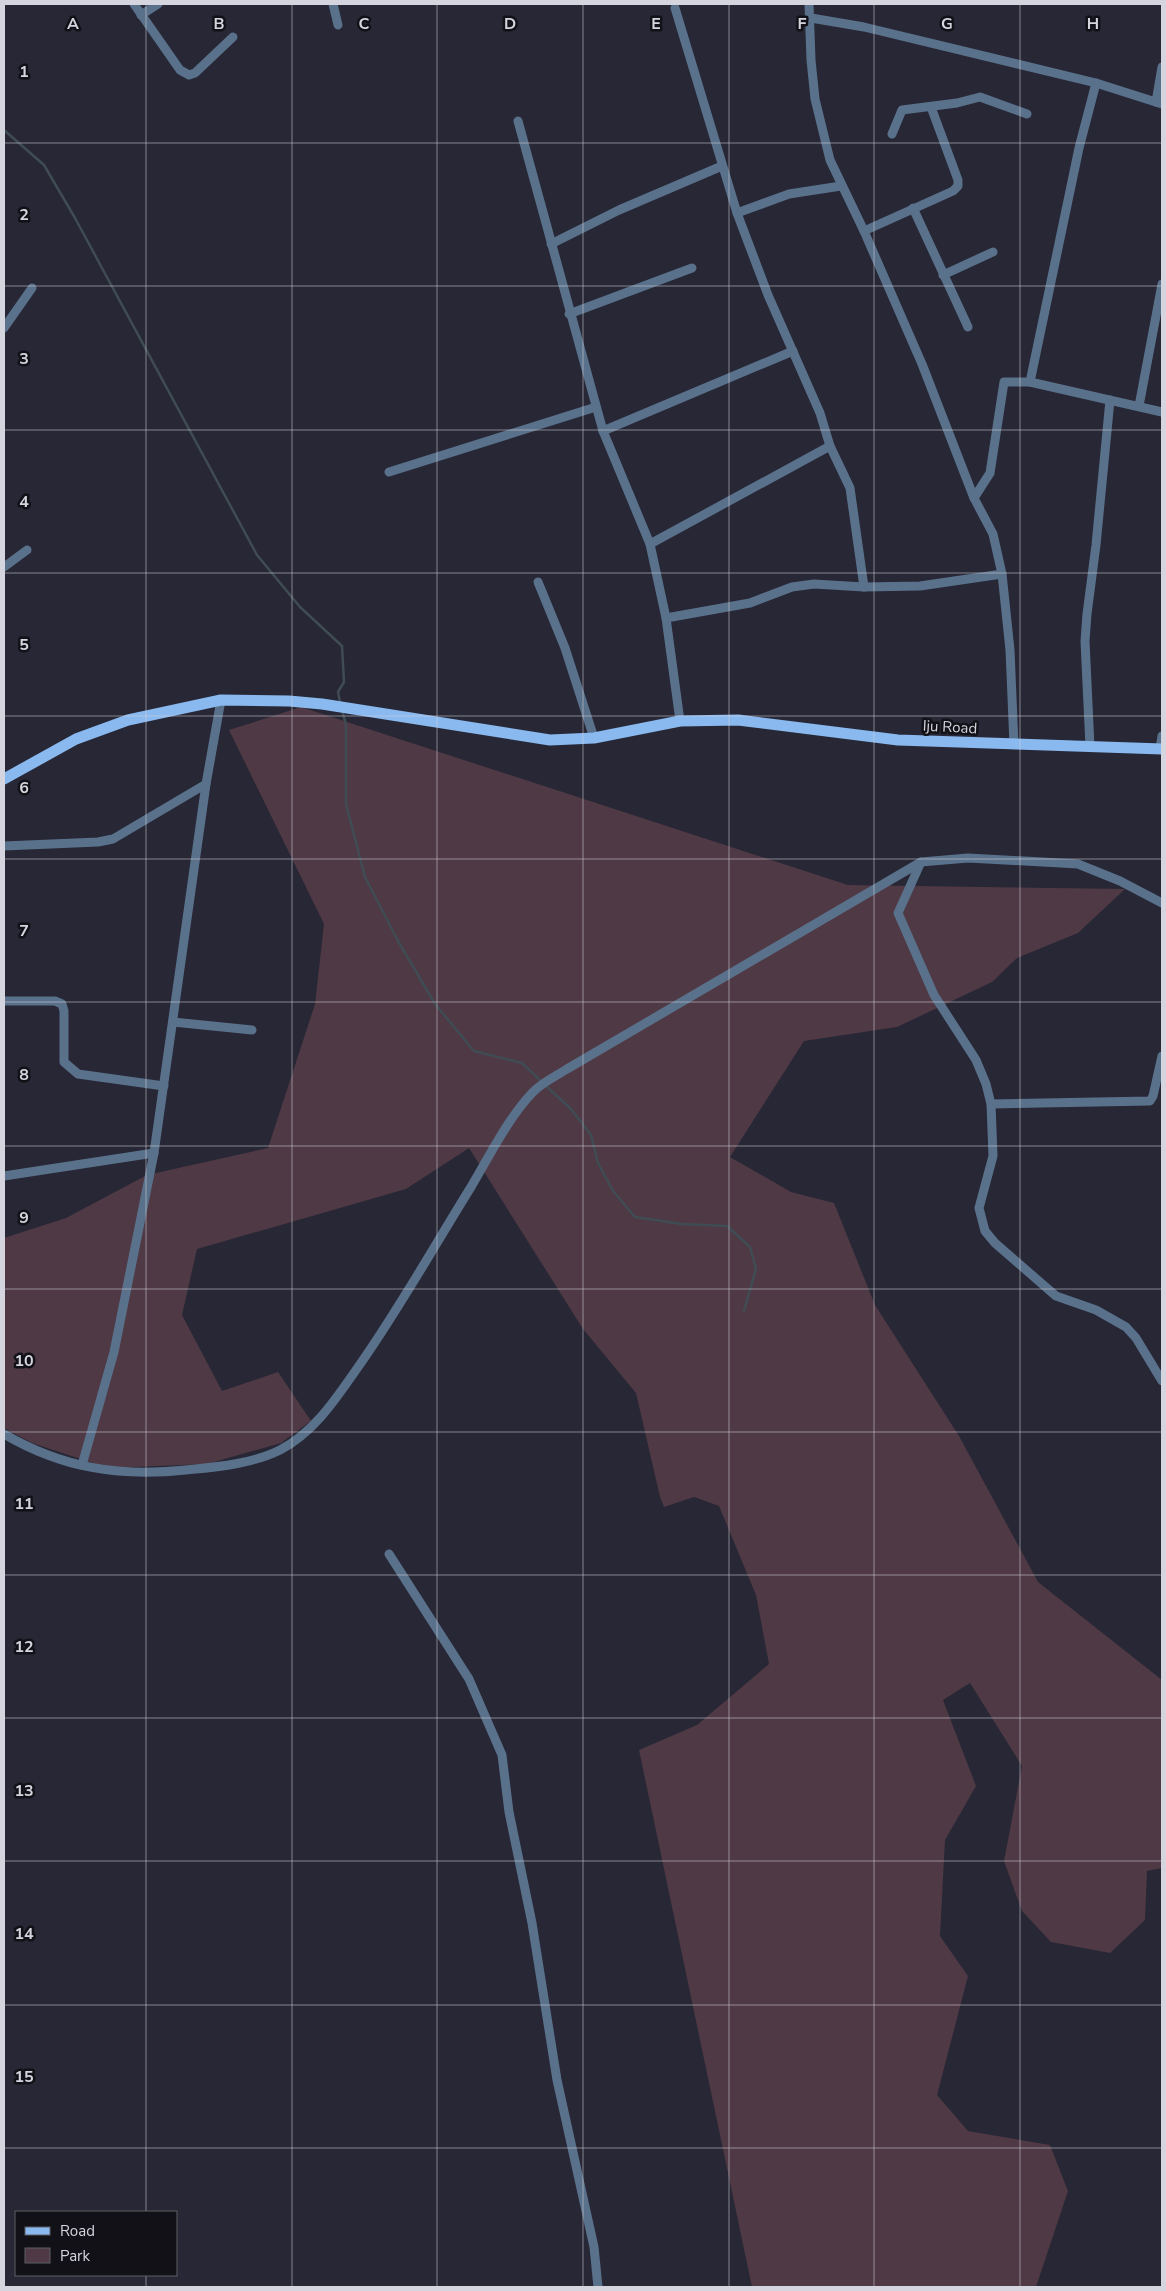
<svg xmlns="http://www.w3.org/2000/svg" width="1166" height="2291" viewBox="0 0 1166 2291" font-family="'Nunito Sans',sans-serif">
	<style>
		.green { fill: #4f3944 }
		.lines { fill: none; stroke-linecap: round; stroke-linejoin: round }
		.stream { stroke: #404c53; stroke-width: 2.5 }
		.minor { stroke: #5a718b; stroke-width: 9 }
		.major { stroke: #89b9ef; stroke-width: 11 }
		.grid { fill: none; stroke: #d4d5de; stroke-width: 1; stroke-opacity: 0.55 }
		.labels { text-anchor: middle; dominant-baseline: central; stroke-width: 5; stroke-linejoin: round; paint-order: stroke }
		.street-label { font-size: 15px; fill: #d4d5de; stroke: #111117 }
		.grid-label { font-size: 16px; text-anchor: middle; font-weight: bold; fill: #d4d5de; stroke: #111117; stroke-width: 5; stroke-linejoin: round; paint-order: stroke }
	</style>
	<rect width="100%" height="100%" fill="#272735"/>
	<polygon class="green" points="301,707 848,885 1125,889 1078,933 1017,958 992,982 897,1027 804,1041 730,1157 791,1192 834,1203 875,1305 959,1436 1038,1582 1162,1680 1162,1868 1147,1871 1145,1920 1110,1953 1051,1942 1022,1911 1004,1861 1022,1766 970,1683 943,1700 976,1786 945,1840 940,1936 968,1976 937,2095 968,2131 1050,2145 1068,2191 1036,2287 752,2287 639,1750 697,1725 769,1664 756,1595 719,1506 694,1497 664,1507 660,1497 636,1393 583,1329 469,1148 406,1189 197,1249 182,1315 222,1391 278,1372 311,1421 281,1443 207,1464 108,1468 32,1443 4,1428 4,1238 66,1218 147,1175 268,1148 315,1004 324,924 229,730"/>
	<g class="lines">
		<g class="stream">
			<polyline points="4,130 44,165 75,218 257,555 300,607 342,646 344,682 338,692 340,702"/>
			<polyline points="342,710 346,725 346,804 365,877 398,941 435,1004 474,1051 522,1063 541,1081"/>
			<polyline points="545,1085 571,1109 591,1135 598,1163 613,1191 635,1217 682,1224 727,1226 750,1247 756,1269 744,1311"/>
		</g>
		<g class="minor">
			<polyline points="134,4 180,70 189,75 195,73 233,37"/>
			<polyline points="333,4 338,25"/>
			<polyline points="809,4 811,60 815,99 830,160 864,231 922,364 974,498 993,534 1002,574 1010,650 1014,745"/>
			<polyline points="675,8 737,213 768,295 820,413 830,446 850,488 864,587"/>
			<polyline points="141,15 158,4"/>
			<polyline points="811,18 864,27 1096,83 1162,104"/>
			<polyline points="1156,102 1162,67"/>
			<polyline points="518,121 603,431 650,544 666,618 680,721"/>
			<polyline points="892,134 902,110 957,103 980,97 1027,114"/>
			<polyline points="913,208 968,327"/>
			<polyline points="737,213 789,194 841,186"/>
			<polyline points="864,231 953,191 958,186 958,180 931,107"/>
			<polyline points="551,244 619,210 722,166"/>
			<polyline points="943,275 993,252"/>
			<polyline points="569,314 692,268"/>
			<polyline points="4,328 32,288"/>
			<polyline points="1030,382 1079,148 1096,83"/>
			<polyline points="1139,406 1162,284"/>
			<polyline points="603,431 793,351"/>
			<polyline points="389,472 596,407"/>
			<polyline points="974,498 990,473 1004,382 1030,382 1162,412"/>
			<polyline points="650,544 830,446"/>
			<polyline points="4,567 27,550"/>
			<polyline points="538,582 565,648 594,738"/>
			<polyline points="666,618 750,603 792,587 814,584 864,587 920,586 1002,574"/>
			<polyline points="1090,747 1085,641 1087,614 1096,545 1110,400"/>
			<polyline points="1160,749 1162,736"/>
			<polyline points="4,846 98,842 113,839 206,784"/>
			<polyline points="921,862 898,913 934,995 976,1060 986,1084 991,1104 993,1156 979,1208 985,1231 995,1243 1056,1296 1096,1310 1126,1327 1136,1338 1162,1381"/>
			<polyline points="4,1001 55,1001 62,1004 64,1011 64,1062 78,1074 164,1086"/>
			<polyline points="173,1022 252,1030"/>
			<polyline points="991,1104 1150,1101 1153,1096 1162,1056"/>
			<polyline points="4,1176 154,1153"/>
			<path d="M4 1434C62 1468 119 1477 186 1470 216 1467 252 1464 280 1450 314 1432 335 1400 356 1370 398 1311 433 1248 471 1187 490 1155 507 1120 532 1093 541 1083 556 1076 567 1069L921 862 968 858 1078 864 1120 881 1162 903"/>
			<polyline points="82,1465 114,1352 154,1153 206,784 221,700"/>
			<polyline points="389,1554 469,1679 502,1755 509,1812 532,1923 557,2080 594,2247 598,2287"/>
		</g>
		<polyline class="major" points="4,779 76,739 128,720 221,700 289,701 322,704 550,740 594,738 680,721 738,720 898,740 1162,749"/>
	</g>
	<path class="grid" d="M146 4V2212M292 4V2287M437 4V2287M583 4V2287M729 4V2287M874 4V2287M1020 4V2287M4 143H1162M4 286H1162M4 430H1162M4 573H1162M4 716H1162M4 859H1162M4 1002H1162M4 1146H1162M4 1289H1162M4 1432H1162M4 1575H1162M4 1718H1162M4 1861H1162M4 2005H1162M4 2148H1162M146 2275V2287"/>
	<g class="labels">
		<g class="street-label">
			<text transform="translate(950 727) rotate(3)">Iju Road</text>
		</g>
	</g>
	<g class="grid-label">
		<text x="73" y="29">A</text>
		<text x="219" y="29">B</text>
		<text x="364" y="29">C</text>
		<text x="510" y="29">D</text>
		<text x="656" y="29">E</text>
		<text x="802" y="29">F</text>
		<text x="947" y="29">G</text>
		<text x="1093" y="29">H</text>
		<text x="24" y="77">1</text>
		<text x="24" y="220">2</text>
		<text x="24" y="364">3</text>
		<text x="24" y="507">4</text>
		<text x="24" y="650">5</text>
		<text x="24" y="793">6</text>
		<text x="24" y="936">7</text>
		<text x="24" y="1080">8</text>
		<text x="24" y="1223">9</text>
		<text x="24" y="1366">10</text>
		<text x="24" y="1509">11</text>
		<text x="24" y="1652">12</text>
		<text x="24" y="1796">13</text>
		<text x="24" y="1939">14</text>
		<text x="24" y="2082">15</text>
	</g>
	<rect width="1166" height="2291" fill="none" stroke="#d4d5de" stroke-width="10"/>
	<rect x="15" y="2211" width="162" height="65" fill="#111117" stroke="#5f5f67"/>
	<rect x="25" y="2227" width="25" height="8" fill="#89b9ef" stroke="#5f5f67"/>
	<text x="60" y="2236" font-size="15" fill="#d4d5de">Road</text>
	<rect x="25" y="2248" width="25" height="15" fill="#4f3944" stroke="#5f5f67"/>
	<text x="60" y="2261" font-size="15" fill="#d4d5de">Park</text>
</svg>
